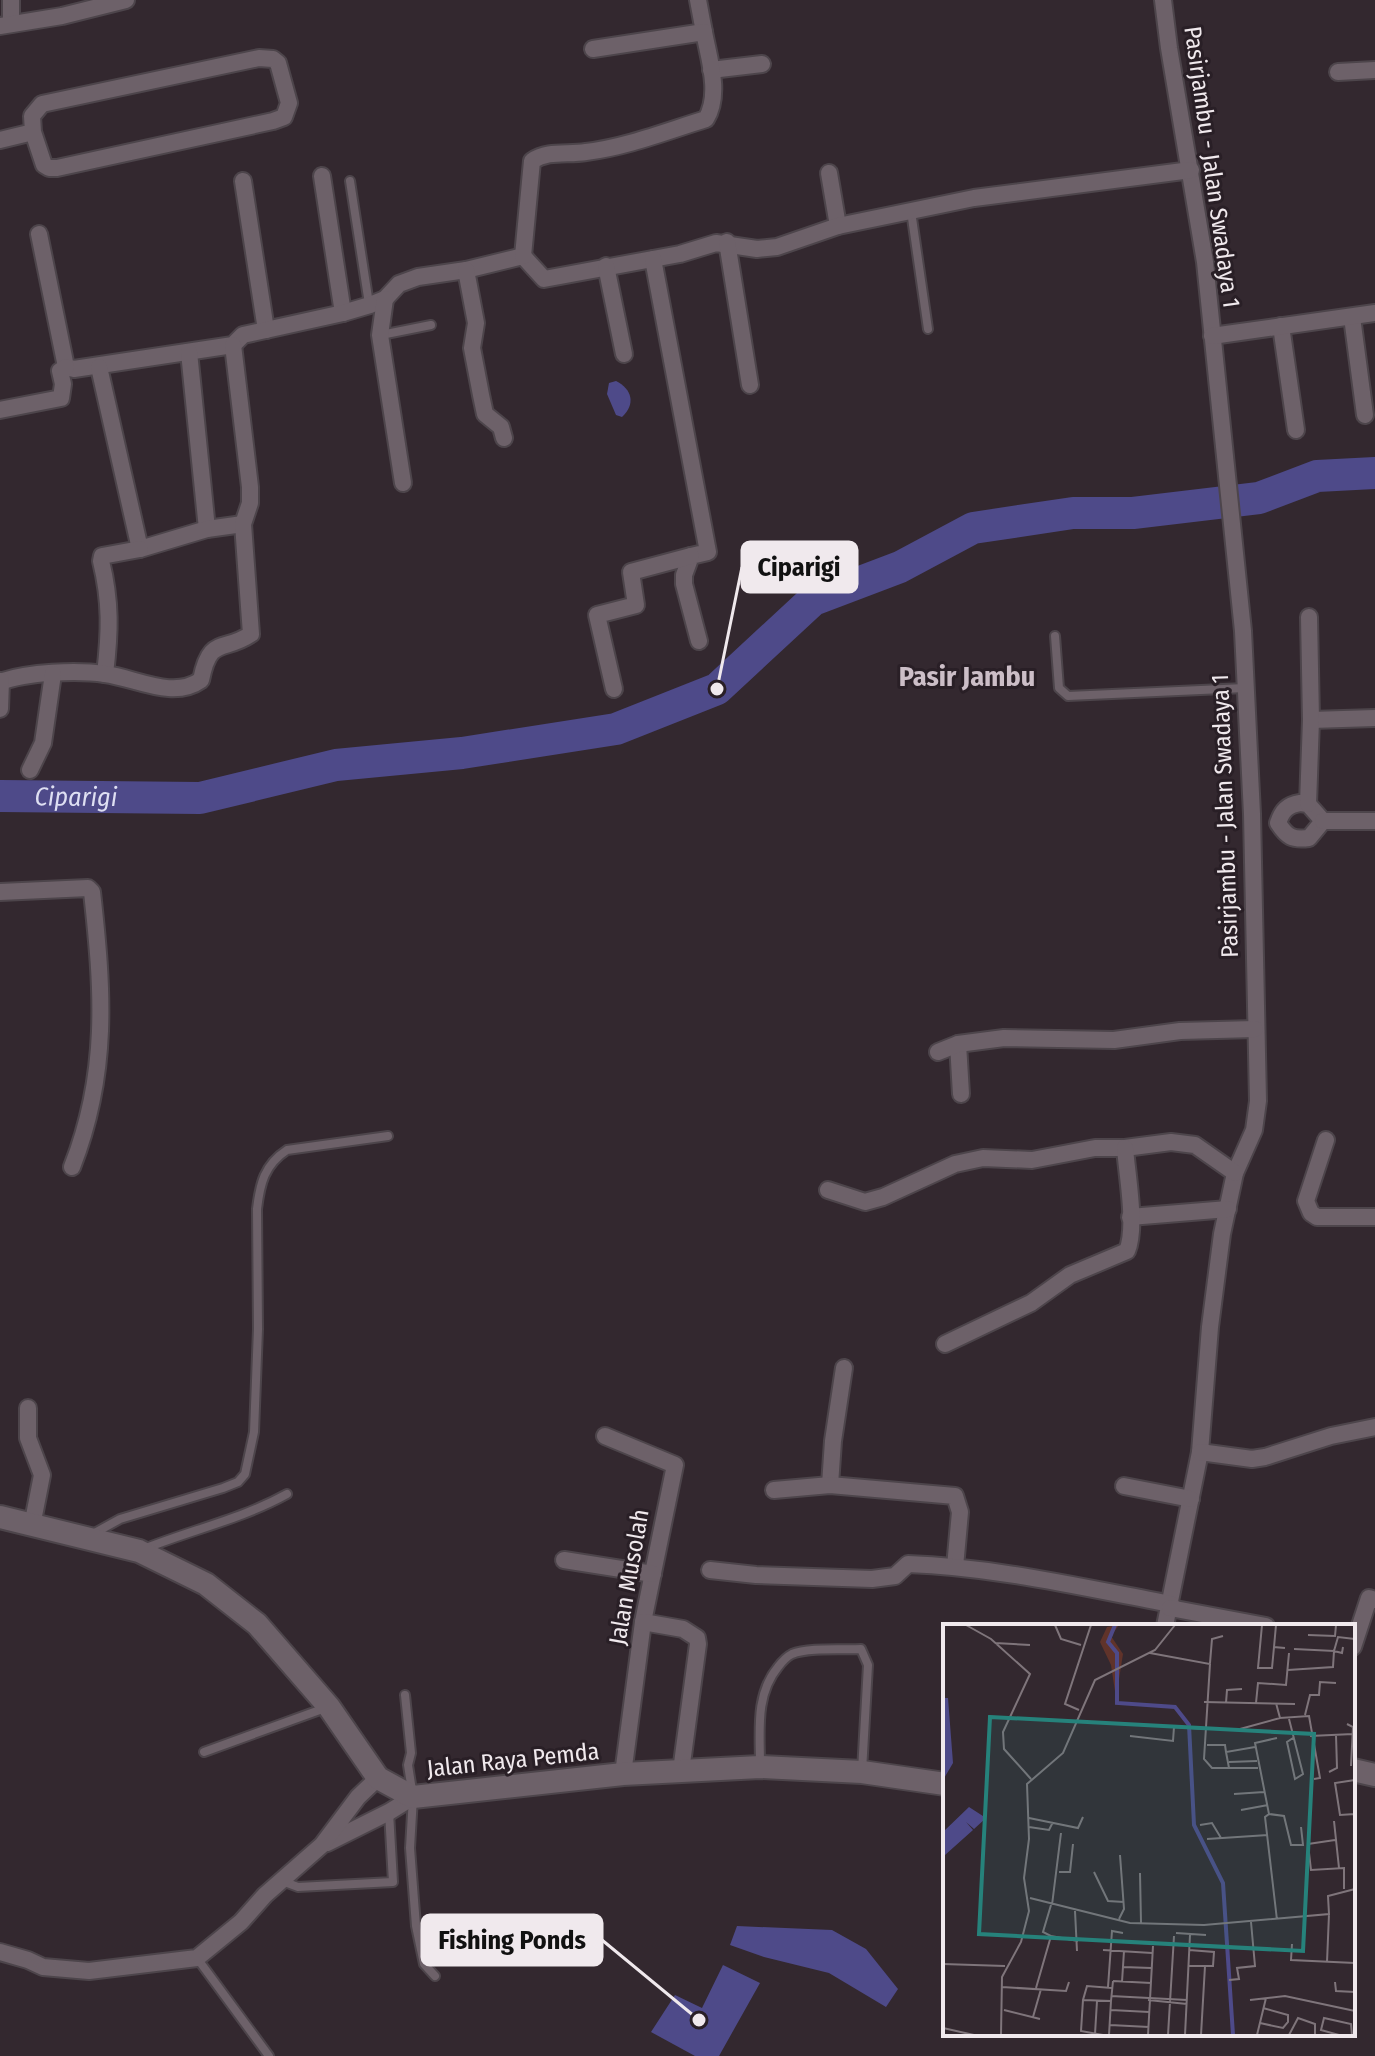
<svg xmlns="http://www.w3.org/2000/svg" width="1375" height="2056" viewBox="0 0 1375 2056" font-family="'Fira Sans Condensed',sans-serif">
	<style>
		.water { fill: #4e4a89 }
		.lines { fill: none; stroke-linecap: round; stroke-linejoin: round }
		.river { stroke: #4e4a89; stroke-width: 32 }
		.service-casing { stroke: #4d454b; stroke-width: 12 }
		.minor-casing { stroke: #4d454b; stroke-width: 20 }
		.secondary-casing { stroke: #4d454b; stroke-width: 26 }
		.service { stroke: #6d6169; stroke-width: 8 }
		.minor { stroke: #6d6169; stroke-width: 16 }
		.secondary { stroke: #6d6169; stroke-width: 22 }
		.labels { text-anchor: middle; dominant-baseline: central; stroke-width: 6; stroke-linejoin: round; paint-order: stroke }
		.street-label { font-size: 24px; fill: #f0e9ed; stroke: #291f26 }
		.water-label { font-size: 26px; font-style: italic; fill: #dedff2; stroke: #291f26 }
		.quarter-label { font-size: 28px; font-weight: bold; fill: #ccbec7; stroke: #291f26 }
		.inset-river { fill: none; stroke: #4e4a89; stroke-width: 4 }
		.inset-road { fill: none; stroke: #7f757b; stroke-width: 2 }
		.view { fill: #26827b; fill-opacity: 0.15; stroke: #26827b; stroke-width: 4 }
		.inset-edge { fill: none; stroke: #f0e9ed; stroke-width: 4 }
		.leader { fill: none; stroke: #f0e9ed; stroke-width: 3 }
		.callout-dot { fill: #f0e9ed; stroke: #291f26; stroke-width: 3 }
		.callout { fill: #f0e9ed; stroke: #f0e9ed; stroke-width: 3 }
		.callout-label { font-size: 26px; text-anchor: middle; font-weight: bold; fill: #111 }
	</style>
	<rect width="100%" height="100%" fill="#33282f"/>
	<g class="water">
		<path d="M616 381C632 389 636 404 622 417L616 415 607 394 609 383Z"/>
		<polygon points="737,1926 832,1930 866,1949 898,1989 886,2007 829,1973 764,1957 730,1945"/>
		<polygon points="723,1965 760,1983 719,2056 695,2056 651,2032 675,1995 702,2008"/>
	</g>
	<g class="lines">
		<path class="river" id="s1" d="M0 796 200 798 336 765 462 753 616 729 717 689 813 600 900 567 973 528 1073 513H1133L1259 498 1317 476 1375 473"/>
		<defs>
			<g id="service">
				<polyline points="350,181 369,304"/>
				<polyline points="911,211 928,329"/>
				<polyline points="381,335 431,325"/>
				<polyline points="1055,636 1059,688 1068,696 1245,688"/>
				<path d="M91 1535 120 1519 223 1488 238 1482 245 1474 254 1432 258 1329 257 1209C260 1184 264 1165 287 1150L388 1136"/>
				<path d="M144 1549C191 1530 242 1519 287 1494"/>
				<polyline points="405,1695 411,1753 408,1765 413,1797 410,1848 416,1926 424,1964 435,1976"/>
				<polyline points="204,1752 328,1707"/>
				<path d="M760 1765C760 1731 755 1695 778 1667 781 1663 786 1657 792 1654 808 1647 843 1650 861 1649L868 1665 862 1771"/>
				<polyline points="282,1881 298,1887 393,1882 389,1812"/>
				<polyline points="197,1958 269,2056"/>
			</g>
			<g id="minor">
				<polyline points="11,0 11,24"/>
				<polyline points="698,0 704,32"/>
				<polyline points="1163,0 1169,48 1205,262 1243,631 1252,814 1258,1101 1254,1130 1235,1173 1222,1234 1210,1327 1200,1452 1165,1626"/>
				<polyline points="0,26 62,16 126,0"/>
				<polyline points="711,70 762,64"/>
				<polyline points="1338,72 1375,70"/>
				<polyline points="0,140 33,132 32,116 42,104 259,58 273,59 278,63 289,103 284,117 273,121 57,168 49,168 44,165 33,132"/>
				<polyline points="829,173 838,226"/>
				<polyline points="322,176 343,313"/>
				<polyline points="243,181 266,330"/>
				<polyline points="39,234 66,367 74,369 233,345 243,335 343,313 370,305 385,299 399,284 418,277 466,270 523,256 544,279 680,254 716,243 757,249 777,247 838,226 974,198 1191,170"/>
				<polyline points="727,242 750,385"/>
				<path d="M523 256 532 161C548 150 567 155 586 152 627 147 667 131 706 119 721 94 709 59 704 32L593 49"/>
				<polyline points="653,259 708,552 691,556 684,575 684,584 699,641"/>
				<polyline points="606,266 624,354"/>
				<polyline points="466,270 476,323 472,348 481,395 485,414 501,427 504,438"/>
				<polyline points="385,299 380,335 403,483"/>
				<polyline points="1352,317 1365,415"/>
				<polyline points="1281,326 1296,430"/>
				<polyline points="1212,336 1375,313"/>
				<polyline points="189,352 207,529"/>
				<polyline points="99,367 140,549 207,529 243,524"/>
				<polyline points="0,410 61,398 63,384 60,371 66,367"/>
				<path d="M105 674C110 632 111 602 101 561L102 556 140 549"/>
				<path d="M0 682C27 672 77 670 105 674 136 678 173 700 201 680 210 635 223 653 251 634L243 524 250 503V487L233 345"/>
				<polyline points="614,689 597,615 636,605 631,572 691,556"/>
				<polyline points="0,709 1,681"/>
				<polyline points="1311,720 1375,718"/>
				<polyline points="30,770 43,743 53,674"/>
				<path d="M1300 803 1308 804 1323 821 1309 838C1292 840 1287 837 1278 823 1282 811 1287 805 1300 803Z"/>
				<polyline points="1308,804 1311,720 1309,617"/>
				<polyline points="1323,821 1375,821"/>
				<path d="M0 892 88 888 92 892C103 990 109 1073 72 1167"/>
				<polyline points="958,1044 961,1094"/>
				<polyline points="938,1052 958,1044 1004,1038 1114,1040 1180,1031 1255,1029"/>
				<polyline points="1326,1140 1306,1201 1311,1213 1317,1217 1375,1217"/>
				<polyline points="828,1190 865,1202 883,1197 955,1164 983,1158 1032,1160 1095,1148 1125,1148 1171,1142 1195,1145 1235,1173"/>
				<polyline points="1130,1217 1228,1209"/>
				<path d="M945 1344 1031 1303 1070 1275 1127 1251C1137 1227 1127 1175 1125 1148"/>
				<polyline points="28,1408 28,1438 42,1475 32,1526"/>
				<polyline points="605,1436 675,1465 643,1622 623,1774"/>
				<polyline points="1200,1452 1252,1459 1265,1457 1331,1436 1375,1427"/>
				<polyline points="830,1485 833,1441 844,1368"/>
				<polyline points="1124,1486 1191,1499"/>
				<polyline points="774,1490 830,1485 955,1496 960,1512 955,1567"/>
				<polyline points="564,1560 653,1574"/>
				<path d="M710 1570 756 1575 872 1579 895 1576 908 1564C996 1567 1084 1588 1171 1604"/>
				<polyline points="1170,1608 1266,1626"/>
				<polyline points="643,1622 683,1629 697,1638 698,1644 681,1771"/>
				<polyline points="1353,1647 1369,1598 1375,1600"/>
				<polyline points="327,1843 389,1812 413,1797"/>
				<polyline points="0,1952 28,1960 43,1967 89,1971 197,1958 241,1922 265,1895 322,1845 358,1797 378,1778"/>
			</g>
			<g id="secondary">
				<polyline points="0,1517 139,1551 206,1584 257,1624 329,1707 378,1778 413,1797 623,1774 760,1767 862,1772 945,1784"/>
				<polyline points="1353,1770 1375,1775"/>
			</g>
		</defs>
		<use href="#service" class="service-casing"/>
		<use href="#minor" class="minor-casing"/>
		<use href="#secondary" class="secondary-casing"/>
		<use href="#service" class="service"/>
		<use href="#minor" class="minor"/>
		<use href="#secondary" class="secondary"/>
	</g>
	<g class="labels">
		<g class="street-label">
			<text transform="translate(1212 167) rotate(82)">Pasirjambu - Jalan Swadaya 1</text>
			<text transform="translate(1225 816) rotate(-92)">Pasirjambu - Jalan Swadaya 1</text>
			<text transform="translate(629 1577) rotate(-80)">Jalan Musolah</text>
			<text transform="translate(513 1760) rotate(-6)">Jalan Raya Pemda</text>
		</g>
		<g class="water-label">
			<text stroke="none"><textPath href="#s1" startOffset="76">Ciparigi</textPath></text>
		</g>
		<g class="quarter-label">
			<text x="967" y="676">Pasir Jambu</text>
		</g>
	</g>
	<g transform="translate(943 1624)">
		<rect width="412" height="412" fill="#33282f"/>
		<path d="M176 1 168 12 180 30 173 74 168 41 157 18 164 3Z" fill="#60332a"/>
		<path d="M0 74H5L10 139 0 156ZM26 183 43 194 31 205 23 198 30 206 2 231 0 208Z" fill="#4e4a89"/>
		<path class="inset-river" d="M172 1 165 18 174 29V79L232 83 246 101 251 201 280 259 290 411"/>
		<path class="inset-road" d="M23 1 48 15 87 50 60 108 61 125 88 155M112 1 118 15 138 21M319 1 315 44H329L331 23M333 1 331 23 342 24M365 11 392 12 393 1M52 19 87 21M351 25 391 27 395 13 412 15M207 29 267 40 261 135 269 144H315M267 39 269 15 280 12M345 46 390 43 391 27 399 29 400 23M261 78 352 80M283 79 284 66 299 65M313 79 315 59 343 61 346 29M333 79 337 94 366 92 377 154 371 155M136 86 122 80 148 1M362 91 367 71H376L377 58 393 59M346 95 360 150 352 155 344 118 350 114M404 100 410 103 408 142M297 105 337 94M187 112 230 117 231 103 263 105M367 112 410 110M334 114 312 119 326 190 322 193 334 296M264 121H282L283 128M286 138 314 137M286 144 283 128 312 123M386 148 394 144 393 111M411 161 412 200M412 162V156L392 159 397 191 412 190M291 170 321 168M298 186 325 181M326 190 341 192 348 221H360L358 203M86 194 135 204 140 193M391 197 396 244M257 201 269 199 278 214M86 203 106 206 110 198M264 215 325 211M365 220 368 246 401 244V265M365 220 392 216M116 248H127L130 220M151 248 165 277 181 278M197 249 198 299M87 274 187 299 261 301 386 290 385 272 412 265M109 281 118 209M132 287 134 327M176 295 181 285 177 231M233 309 263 311M108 312 135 317M349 320 348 336 412 339M160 326 209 329M384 338 386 290M0 340 62 342M246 342H270L271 328 246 326M180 343 208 344M286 356 296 355 294 344 312 342 308 298M170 357 208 359M179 358 181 327M392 358 393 367 412 368M59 363 123 367 126 358M165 363 169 307 180 309M93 364 108 312 100 308 108 281M168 372 244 376M140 376 168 377 170 357M205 376 244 380M307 376 342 372 412 387M61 386 97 395M168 386 206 388M90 393 98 365M317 399 340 404 345 398V391L320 384M167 401 206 403M0 404 31 411M152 410 154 377M58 411 59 353 78 318 86 287 81 254 86 215 84 160 120 129 152 56 212 26 232 1M160 411 138 407 140 376 144 362 169 364M166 411 168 377M205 411 210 322M225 411 231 312M242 411 247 311M258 411 262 342M314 411 323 374M346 411 355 394 372 400V411M396 411 378 406 381 394 408 400 409 411"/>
		<path class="view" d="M47 93 371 110 360 327 36 310Z"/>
		<rect width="412" height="412" class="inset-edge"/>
	</g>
	<path class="leader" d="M717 689L742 567M699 2020L602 1940"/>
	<g class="callout-dot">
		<circle cx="717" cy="689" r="8"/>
		<circle cx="699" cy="2020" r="8"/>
	</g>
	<g class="callout">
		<rect x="742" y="542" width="115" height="50" rx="8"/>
		<rect x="422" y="1915" width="180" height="50" rx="8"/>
	</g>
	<g class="callout-label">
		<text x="799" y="576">Ciparigi</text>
		<text x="512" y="1949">Fishing Ponds</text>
	</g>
</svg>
